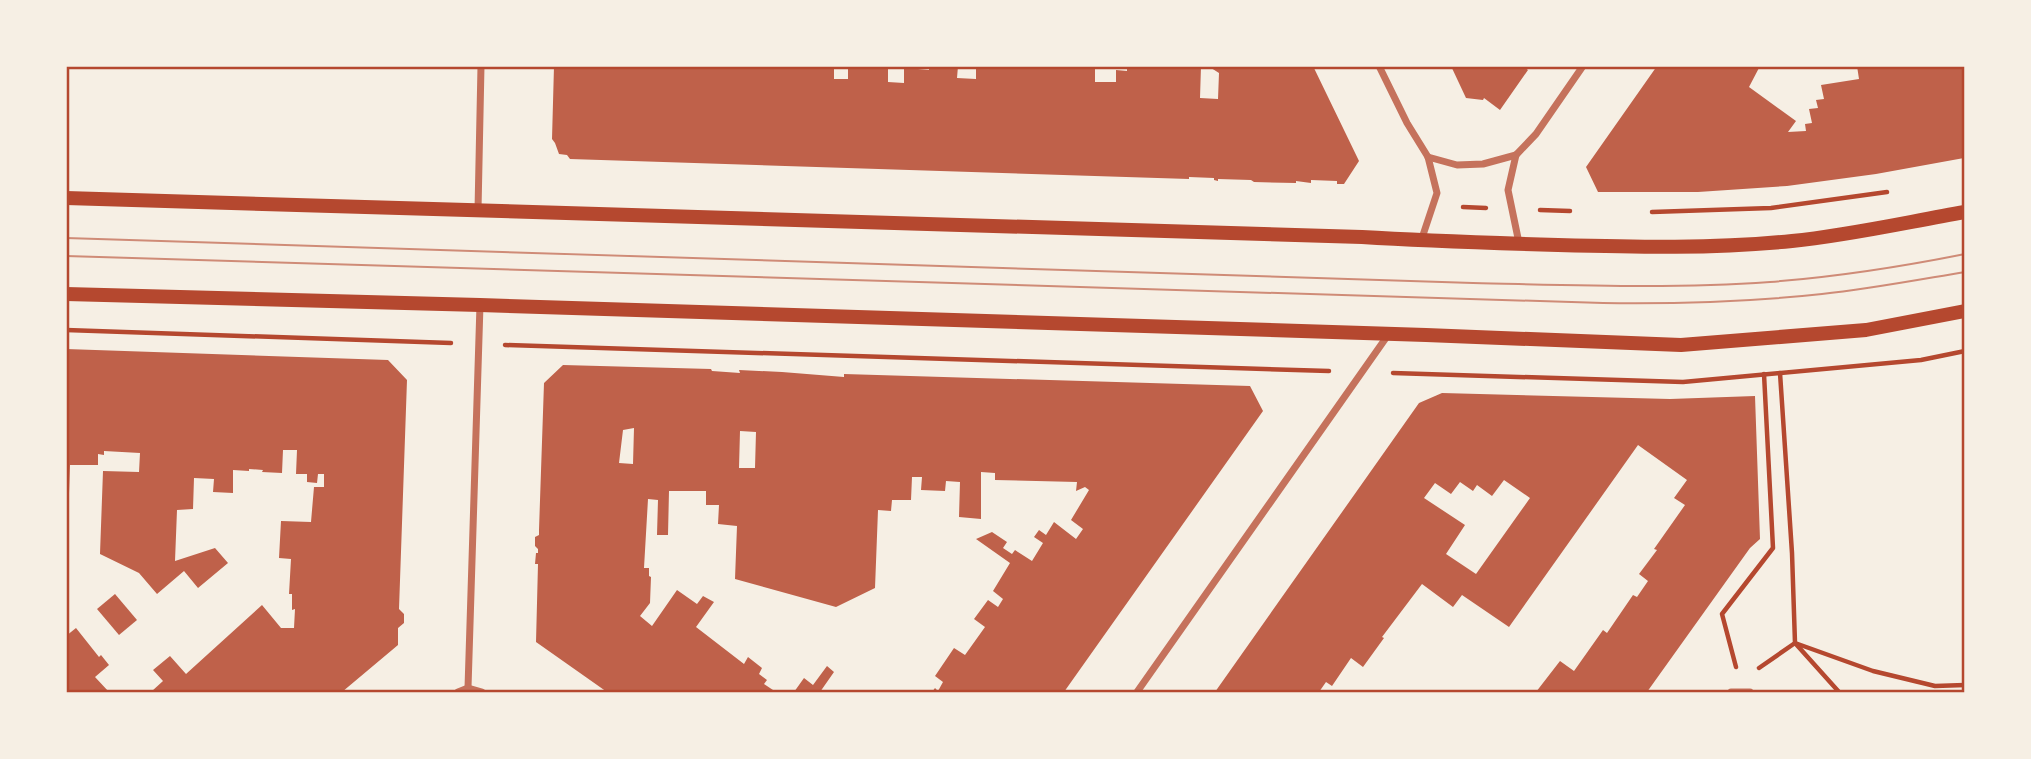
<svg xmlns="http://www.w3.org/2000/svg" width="2031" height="759" viewBox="0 0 2031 759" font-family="'Libre Baskerville',serif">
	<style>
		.building { fill: #bf614a; fill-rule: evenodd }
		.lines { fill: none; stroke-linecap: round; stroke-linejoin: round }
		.path { stroke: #b5482f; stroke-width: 4.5 }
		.minor { stroke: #c5725c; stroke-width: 7 }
		.secondary { stroke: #b5482f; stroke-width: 14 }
		.tram { stroke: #cf8b77; stroke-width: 2 }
		.neatline { fill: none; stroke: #b5482f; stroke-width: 2.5 }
	</style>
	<rect width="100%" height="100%" fill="#f6efe4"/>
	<g class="building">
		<polygon points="554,66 834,66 834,79 848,79 848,66 888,66 888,82 904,83 904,66 918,66 918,69 929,70 929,66 958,66 957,78 976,79 976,66 1095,66 1095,82 1116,82 1116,70 1127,71 1127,66 1201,66 1200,98 1218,99 1219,73 1208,66 1313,66 1359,161 1344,184 1337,184 1337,181 1311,180 1311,183 1296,181 1296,183 1254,182 1251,180 1218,179 1218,181 1214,180 1214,178 1189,177 1189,179 570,159 567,155 559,154 555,143 552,139"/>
		<polygon points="1451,66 1523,66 1528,70 1500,110 1484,98 1483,100 1466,98"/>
		<polygon points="1657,66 1760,66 1749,87 1796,121 1788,132 1806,131 1805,124 1812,123 1809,109 1818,108 1816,100 1824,99 1821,85 1859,79 1857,66 1964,66 1964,158 1876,174 1787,186 1698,192 1598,192 1586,167"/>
		<polygon points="66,349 388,360 407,380 399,609 404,614 404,623 398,628 398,645 342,692 153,692 152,691 163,681 153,670 170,656 186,674 262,605 281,628 294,628 295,609 292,610 292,594 289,594 291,559 279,558 281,521 311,522 314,487 324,487 324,474 318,474 317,483 307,482 307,474 296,474 297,450 283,450 282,473 262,472 263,470 249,469 249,471 233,470 233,493 213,492 214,479 194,478 193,509 177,510 175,561 215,548 228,563 198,588 184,571 157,594 139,573 100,554 103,471 139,472 140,453 104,451 104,455 98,454 98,465 70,465 69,493 66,493"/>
		<path d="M563 365 711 369 712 371 740 373 739 370 782 372 844 377V374L1250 386 1263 411 1064 692H932L935 688 938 691 943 682 935 676 954 648 965 655 985 627 974 619 988 600 998 607 1003 599 993 591 1010 563 976 539 992 532 1007 542 1003 548 1012 554 1015 550 1032 561 1043 543 1034 537 1039 530 1046 535 1054 522 1076 539 1083 529 1071 520 1089 490 1085 487 1076 491 1077 482 995 480V473L981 472V519L959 517 960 482 946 481 945 491 921 490 922 477H912L911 500H892L891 511 878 510 875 588 836 607 735 579 737 526 718 524 719 505H706V491H669L668 535H657L658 500 648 499 644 568H649V576L651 577 650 603 640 616 652 626 677 590 697 604 703 596 714 602 696 627 744 664 748 657 762 668 759 674 767 680 764 684 776 692H607L536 642 538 564H535L536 553H538V549L535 546V537L539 535V530L544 383ZM634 428 633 464 619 463 623 430ZM740 431 756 432 755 468H739Z"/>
		<path d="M1442 393 1670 399 1755 396 1760 539 1750 548 1647 692H1536L1560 661 1574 671 1603 630 1607 633 1633 595 1637 597 1648 581 1639 574 1657 550 1654 549 1685 505 1674 498 1687 480 1638 445 1509 627 1462 595 1453 607 1422 584 1382 637 1384 638 1363 667 1351 658 1332 686 1326 682 1319 692H1215L1419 403ZM1504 480 1530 498 1476 574 1446 554 1465 525 1424 498 1435 483 1451 494 1460 482 1473 491 1477 485 1492 496Z"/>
		<polygon points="115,594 137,620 119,635 97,609"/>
		<polygon points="76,628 99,657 101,655 109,665 95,677 109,692 66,692 66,636"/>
		<polygon points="827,666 834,672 820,692 794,692 804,678 813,685"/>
	</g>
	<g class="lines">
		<g class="path">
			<polyline points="1463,207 1486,208"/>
			<polyline points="1540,210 1570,211"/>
			<polyline points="1652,212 1771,208 1887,192"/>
			<polyline points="66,330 451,343"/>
			<polyline points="505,345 1329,371"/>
			<polyline points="1393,373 1683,382 1921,360 1965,351"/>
			<polyline points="1795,643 1873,671 1935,686 1965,685"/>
			<polyline points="1795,643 1839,692"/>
			<polyline points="1736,667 1722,614 1773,548 1764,374"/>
			<polyline points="1759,668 1795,643 1792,553 1780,373"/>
		</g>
		<g class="minor">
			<polyline points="1379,66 1407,123 1428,157 1437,193 1421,241"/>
			<polyline points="1428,157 1457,165 1483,164 1516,155"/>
			<polyline points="478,210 481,66"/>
			<polyline points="1519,243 1508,190 1516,155 1536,134 1583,66"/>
			<polyline points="468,688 480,305"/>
			<polyline points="458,692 468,688 482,692"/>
			<polyline points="1137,692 1388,335"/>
			<polyline points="1731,692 1750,692"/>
		</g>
		<g class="secondary">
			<path d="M66 198 1362 237C1428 241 1493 243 1558 245 1636 247 1714 249 1792 241 1850 235 1907 222 1965 212"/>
			<polyline points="66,294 480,305 1426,335 1681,345 1866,330 1965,311"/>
		</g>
		<g class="tram">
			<path d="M66 238 1473 283C1572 285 1671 289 1770 282 1835 277 1900 267 1965 254"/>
			<path d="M66 256 1603 303C1676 304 1749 302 1822 294 1870 289 1917 280 1965 272"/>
		</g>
	</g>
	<rect width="2031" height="759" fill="none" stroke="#f6efe4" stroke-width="136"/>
	<rect x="68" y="68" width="1895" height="623" class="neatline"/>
</svg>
